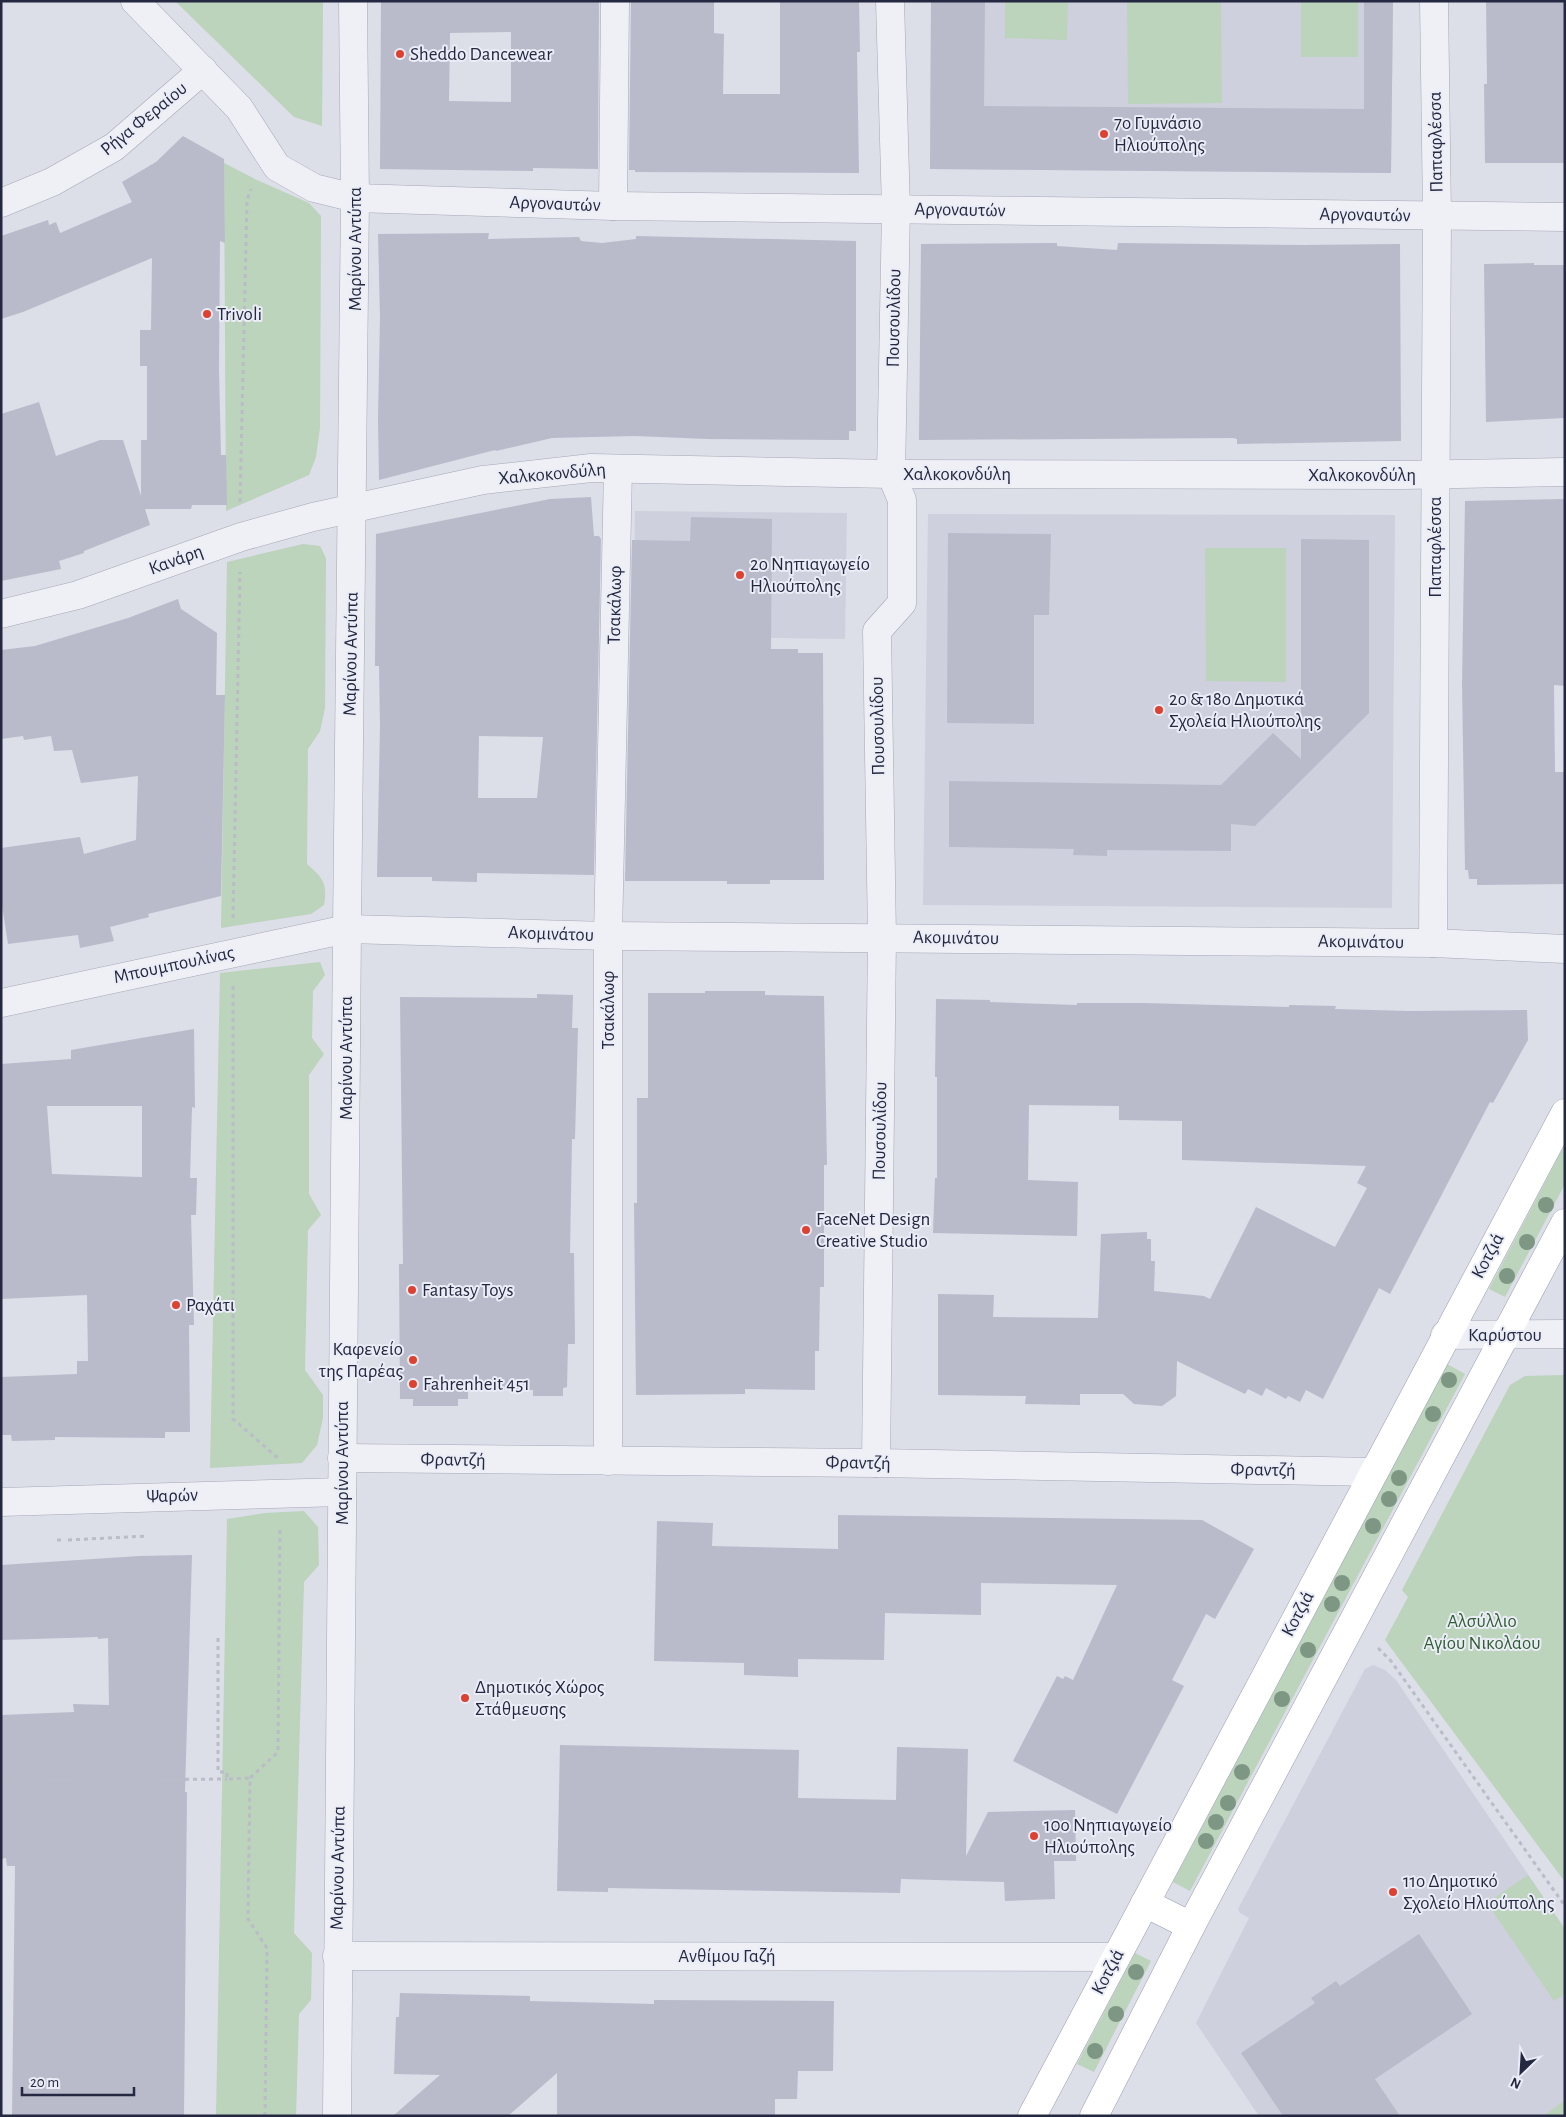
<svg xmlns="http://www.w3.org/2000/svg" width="1566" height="2117" viewBox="0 0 1566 2117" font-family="'Alegreya Sans',sans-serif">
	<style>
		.built { fill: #ced0dd }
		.green { fill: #bcd3bc }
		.building { fill: #b9bbcb; fill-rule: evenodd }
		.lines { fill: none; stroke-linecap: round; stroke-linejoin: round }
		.minor-casing { stroke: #a5a7b6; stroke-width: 29 }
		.major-casing { stroke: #9a9eb5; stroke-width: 29 }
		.path { stroke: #babcc7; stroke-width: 3; stroke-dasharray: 4 4; stroke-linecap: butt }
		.minor { stroke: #eff0f6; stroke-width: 28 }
		.major { stroke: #fff; stroke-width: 28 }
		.tree { fill: #7d9784 }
		.poi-dot { fill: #dc4132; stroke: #ebedf6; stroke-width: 2 }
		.labels { text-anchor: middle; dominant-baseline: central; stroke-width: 4; stroke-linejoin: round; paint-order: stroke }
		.poi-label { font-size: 19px; fill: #242840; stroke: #ebedf6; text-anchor: start }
		.street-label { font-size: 19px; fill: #242840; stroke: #ebedf6 }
		.park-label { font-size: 19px; fill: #305d32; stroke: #ebedf6 }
	</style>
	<rect width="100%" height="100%" fill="#dcdee8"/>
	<g class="built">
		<polygon points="931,1 1393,1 1391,173 930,169"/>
		<polygon points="635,511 847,513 845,639 715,637 633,665"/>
		<polygon points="928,514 1395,515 1392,908 923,905"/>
		<polygon points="1373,1665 1385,1670 1396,1680 1565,1929 1565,2116 1259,2116 1196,2023 1249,1918 1240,1913 1238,1909 1365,1669"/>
	</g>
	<g class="green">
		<polygon points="175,1 323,1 322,126 294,117"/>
		<polygon points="1005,1 1068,1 1067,40 1005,38"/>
		<polygon points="1127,1 1221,1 1222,103 1128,104"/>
		<rect x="1301" y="1" width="57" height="56"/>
		<polygon points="224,163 257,180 309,203 321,216 320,428 316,457 309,475 226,511"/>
		<path d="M303 544 320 546 326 558 325 708 320 731 308 749 307 864C322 877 328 883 324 905L311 914 221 928 227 562Z"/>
		<polygon points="1205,548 1286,548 1286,682 1206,681"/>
		<polygon points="320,962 325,975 313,991 312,1038 324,1054 309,1075 309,1194 321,1215 308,1230 305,1370 323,1395 323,1418 317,1445 302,1463 210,1468 220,973"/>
		<polygon points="1565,1144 1565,1184 1505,1297 1489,1289"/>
		<polygon points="1447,1364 1465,1374 1190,1891 1173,1882"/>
		<polygon points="1565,1375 1565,1882 1385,1640 1408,1597 1402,1590 1510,1385 1525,1376"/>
		<polygon points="304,1511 318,1527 319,1565 304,1582 294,1933 312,1953 311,2000 299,2014 296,2116 216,2116 227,1519 265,1513"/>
		<polygon points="1528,1875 1565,1929 1565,1994 1554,2001 1487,1903"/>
		<polygon points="1135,1953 1151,1961 1094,2072 1077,2064"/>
		<polygon points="1565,2100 1565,2116 1543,2116"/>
	</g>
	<g class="building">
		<path d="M381 1H599L598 169 533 168V171L380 169ZM511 32V102L449 101 450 33Z"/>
		<polygon points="631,1 714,1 714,33 724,34 723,94 780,94 780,1 859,1 860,52 857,52 859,173 635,172 635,170 629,170"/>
		<polygon points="931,1 985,1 984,106 1364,109 1364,1 1393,1 1391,173 930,169"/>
		<polygon points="1486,2 1565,2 1565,163 1485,163 1484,84 1487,84"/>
		<polygon points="183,136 224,159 225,243 220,241 219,370 221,455 226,455 227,505 192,505 191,509 145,509 150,525 84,551 84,553 59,561 61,569 1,581 1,414 39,402 56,456 100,440 123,440 141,496 141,440 147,440 147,366 140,366 140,330 151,330 152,258 23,312 1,319 1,236 48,220 49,225 56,222 60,233 132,202 122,182 156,162"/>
		<polygon points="489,233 488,239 579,237 581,241 602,243 636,239 636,236 856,241 856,431 849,431 849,440 707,439 635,436 552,438 496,451 495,450 379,480 378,418 380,317 378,234"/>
		<polygon points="1057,243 1057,246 1117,250 1118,243 1304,245 1400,244 1401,441 1237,444 1237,439 1233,438 919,440 921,244"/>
		<polygon points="1534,263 1534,265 1565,265 1565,418 1486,422 1484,264"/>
		<path d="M591 497 594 536H599L601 539 594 875 477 873V882L432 881V877H377L380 726 379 666H375L376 534 550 499ZM479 736 543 737 537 798H478Z"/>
		<polygon points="1565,499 1565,686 1554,685 1555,772 1565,772 1565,884 1477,885 1477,879 1469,879 1468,870 1465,870 1462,684 1465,501"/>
		<polygon points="691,517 772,519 771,649 798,649 798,653 823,653 824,880 770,880 770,884 727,884 727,881 625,881 632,540 690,541"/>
		<polygon points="948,533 1051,534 1049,615 1034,615 1034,724 947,723"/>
		<polygon points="1301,539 1369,540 1369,713 1255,826 1231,824 1231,851 1107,850 1107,856 1073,855 1074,849 949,847 949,781 1221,785 1273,733 1301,759"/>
		<polygon points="178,599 181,609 217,633 216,695 225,695 221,896 148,914 149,917 110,927 114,941 80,948 78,935 8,944 1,899 1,848 80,837 84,854 136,840 138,776 81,783 72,750 54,751 51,736 24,740 23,736 1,739 1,650 35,646 128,618"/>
		<polygon points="705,991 765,991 765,995 824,996 827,1165 824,1165 824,1287 820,1287 819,1351 815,1351 815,1390 745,1389 745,1394 636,1395 634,1203 637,1203 637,1098 648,1098 648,993 705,993"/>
		<polygon points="537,994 573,995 572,1028 578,1028 575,1139 572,1139 570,1253 574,1253 575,1344 568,1344 567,1387 563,1388 563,1396 533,1396 533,1390 468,1389 468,1399 458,1399 458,1406 413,1406 413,1399 400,1399 399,1264 403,1264 400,997 537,998"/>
		<polygon points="936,999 990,1000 990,1002 1077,1005 1077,1003 1143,1003 1289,1007 1289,1005 1336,1006 1335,1009 1408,1011 1527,1010 1528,1040 1493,1103 1490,1102 1390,1294 1379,1288 1323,1399 1306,1390 1300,1402 1288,1396 1286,1399 1266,1388 1262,1396 1248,1389 1245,1394 1177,1361 1176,1396 1162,1406 1134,1404 1123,1394 1080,1394 1080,1405 1025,1404 1026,1396 938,1395 938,1294 994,1295 993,1317 1098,1318 1101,1234 1147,1232 1147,1239 1151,1239 1151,1261 1155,1261 1154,1291 1204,1296 1210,1299 1256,1207 1335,1247 1367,1188 1357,1183 1366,1166 1182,1160 1182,1121 1119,1120 1119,1106 1029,1105 1028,1180 1078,1182 1077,1236 933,1233 935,1178 937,1178 937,1077 935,1077"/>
		<path d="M194 1029 195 1108 192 1107 190 1178H197L196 1215H191L194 1325H189L190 1432H165V1438L55 1437V1440L12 1441 11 1435H1V1377L77 1374V1361H88L87 1295 1 1299V1064L71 1059V1050ZM47 1106H142V1177L52 1174Z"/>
		<polygon points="838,1515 1202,1520 1254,1549 1215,1619 1206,1614 1172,1680 1184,1686 1117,1814 1013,1761 1057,1676 1063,1679 1065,1676 1073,1680 1117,1585 981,1583 981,1615 885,1613 884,1660 798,1659 798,1677 744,1675 744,1663 654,1661 657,1521 713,1523 712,1546 838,1549"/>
		<polygon points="192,1555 185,1792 187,1792 184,2116 12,2116 15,1866 7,1866 6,1858 1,1859 1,1715 74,1712 73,1704 109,1705 108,1638 98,1639 98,1637 1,1640 1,1565 139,1556"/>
		<polygon points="560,1745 799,1750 798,1798 896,1800 897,1747 968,1749 966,1856 988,1812 1075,1810 1076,1861 1054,1861 1055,1899 1005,1901 1004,1882 901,1879 900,1893 608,1888 608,1892 557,1891"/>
		<polygon points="1419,1934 1472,2014 1375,2079 1400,2116 1283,2116 1241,2053 1315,2003 1311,1998 1336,1981 1340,1986"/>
		<polygon points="400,1993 530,1996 530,2001 654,2004 654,2000 834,2001 833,2071 798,2071 797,2099 775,2099 775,2116 557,2116 557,2073 508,2116 393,2116 440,2075 394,2074 396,2017 399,2017"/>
	</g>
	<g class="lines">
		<defs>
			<g id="minor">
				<polyline points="135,1 239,108 277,167 314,188 355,198 613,206 1565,217"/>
				<polyline points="1,203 52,182 114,147 203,70"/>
				<polyline points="613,206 615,1"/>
				<polyline points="1,614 78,595 241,537 313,517 483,480 591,468 891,474 1403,475 1565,472"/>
				<polyline points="1433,943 1437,215 1434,1"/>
				<polyline points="1,1003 347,929 608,936 1433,943 1565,949"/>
				<polyline points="1445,1335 1565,1334"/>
				<polyline points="342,1458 876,1463 1374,1472"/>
				<polyline points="608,1461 608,936 618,469"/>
				<polyline points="876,1463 882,937 877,631 902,603 902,500 891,474 896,209 890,1"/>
				<polyline points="1,1502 342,1492"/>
				<polyline points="337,1956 1116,1957"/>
				<polyline points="337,2116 347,929 355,198 353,1"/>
			</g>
			<g id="major">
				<polyline points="1145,1903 1191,1926"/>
				<polyline points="1032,2116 1565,1113"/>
				<polyline points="1094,2116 1191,1926 1565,1223"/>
			</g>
		</defs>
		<use href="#minor" class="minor-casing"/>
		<use href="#major" class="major-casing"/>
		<g class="path">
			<polyline points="240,502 247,200 251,189"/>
			<polyline points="233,918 240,572"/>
			<polyline points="233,986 233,1419 279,1459 279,1461"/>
			<polyline points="57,1540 61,1540"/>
			<polyline points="68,1540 148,1536"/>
			<polyline points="218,1638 218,1772 227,1772 227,1779 250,1778"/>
			<polyline points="1378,1648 1391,1661 1565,1906"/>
			<polyline points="1,1781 227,1779"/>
			<polyline points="265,2116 267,1948 248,1919 250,1778 278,1752 280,1528"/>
		</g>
		<use href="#minor" class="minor"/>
		<use href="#major" class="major"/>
	</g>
	<g class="tree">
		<circle cx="1546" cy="1205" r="8"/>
		<circle cx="1527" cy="1242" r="8"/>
		<circle cx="1507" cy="1276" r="8"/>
		<circle cx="1449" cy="1380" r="8"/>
		<circle cx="1433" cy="1414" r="8"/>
		<circle cx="1399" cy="1478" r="8"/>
		<circle cx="1389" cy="1499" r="8"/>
		<circle cx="1373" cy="1526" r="8"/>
		<circle cx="1342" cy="1583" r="8"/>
		<circle cx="1332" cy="1604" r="8"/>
		<circle cx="1308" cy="1650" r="8"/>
		<circle cx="1282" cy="1699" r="8"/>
		<circle cx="1242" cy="1772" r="8"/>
		<circle cx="1228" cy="1803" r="8"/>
		<circle cx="1216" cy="1822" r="8"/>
		<circle cx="1206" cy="1841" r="8"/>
		<circle cx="1136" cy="1972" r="8"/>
		<circle cx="1116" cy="2014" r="8"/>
		<circle cx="1095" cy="2051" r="8"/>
	</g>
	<g class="poi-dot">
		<circle cx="400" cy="54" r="5"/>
		<circle cx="1104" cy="134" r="5"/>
		<circle cx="207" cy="314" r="5"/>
		<circle cx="740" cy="575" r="5"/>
		<circle cx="1159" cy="710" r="5"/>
		<circle cx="806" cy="1230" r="5"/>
		<circle cx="412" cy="1290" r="5"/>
		<circle cx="176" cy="1305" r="5"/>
		<circle cx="413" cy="1360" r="5"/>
		<circle cx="413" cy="1384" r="5"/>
		<circle cx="465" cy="1698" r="5"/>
		<circle cx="1034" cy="1836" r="5"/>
		<circle cx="1393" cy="1892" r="5"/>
	</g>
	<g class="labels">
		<g class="poi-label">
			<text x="410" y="54">Sheddo Dancewear</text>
			<text x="1114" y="123">7ο Γυμνάσιο<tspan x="1114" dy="22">Ηλιούπολης</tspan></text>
			<text x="217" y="314">Trivoli</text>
			<text x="750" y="564">2ο Νηπιαγωγείο<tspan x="750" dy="22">Ηλιούπολης</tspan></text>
			<text x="1169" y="699">2ο &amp; 18ο Δημοτικά<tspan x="1169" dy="22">Σχολεία Ηλιούπολης</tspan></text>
			<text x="816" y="1219">FaceNet Design<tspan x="816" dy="22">Creative Studio</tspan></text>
			<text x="422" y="1290">Fantasy Toys</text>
			<text x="186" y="1305">Ραχάτι</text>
			<text x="403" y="1349" text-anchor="end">Καφενείο<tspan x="403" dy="22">της Παρέας</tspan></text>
			<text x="423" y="1384">Fahrenheit 451</text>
			<text x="475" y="1687">Δημοτικός Χώρος<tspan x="475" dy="22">Στάθμευσης</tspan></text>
			<text x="1044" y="1825">10ο Νηπιαγωγείο<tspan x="1044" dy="22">Ηλιούπολης</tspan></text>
			<text x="1403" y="1881">11ο Δημοτικό<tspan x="1403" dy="22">Σχολείο Ηλιούπολης</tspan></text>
		</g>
		<g class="street-label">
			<text transform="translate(144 119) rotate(-39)">Ρήγα Φεραίου</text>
			<text transform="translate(1436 142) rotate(-91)">Παπαφλέσσα</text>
			<text transform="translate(555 204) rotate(2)">Αργοναυτών</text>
			<text transform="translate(960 210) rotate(1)">Αργοναυτών</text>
			<text transform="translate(1365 215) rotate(1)">Αργοναυτών</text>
			<text transform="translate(355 249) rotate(-90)">Μαρίνου Αντύπα</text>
			<text transform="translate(894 318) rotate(-89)">Πουσουλίδου</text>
			<text transform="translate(552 474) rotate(-5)">Χαλκοκονδύλη</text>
			<text x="957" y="474">Χαλκοκονδύλη</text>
			<text x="1362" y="475">Χαλκοκονδύλη</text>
			<text transform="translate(1435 547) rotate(-90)">Παπαφλέσσα</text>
			<text transform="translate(176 560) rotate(-20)">Κανάρη</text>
			<text transform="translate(615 605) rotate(-89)">Τσακάλωφ</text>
			<text transform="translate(351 654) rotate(-89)">Μαρίνου Αντύπα</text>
			<text transform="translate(878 726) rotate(-91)">Πουσουλίδου</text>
			<text transform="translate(551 934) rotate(2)">Ακομινάτου</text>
			<text transform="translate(956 938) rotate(1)">Ακομινάτου</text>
			<text transform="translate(1361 942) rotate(1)">Ακομινάτου</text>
			<text transform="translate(174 965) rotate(-12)">Μπουμπουλίνας</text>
			<text transform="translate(608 1010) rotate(-90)">Τσακάλωφ</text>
			<text transform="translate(346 1058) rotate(-90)">Μαρίνου Αντύπα</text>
			<text transform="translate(880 1131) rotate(-89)">Πουσουλίδου</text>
			<text transform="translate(1488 1256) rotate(-62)">Κοτζιά</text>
			<text x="1505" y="1335">Καρύστου</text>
			<text transform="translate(453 1460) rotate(1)">Φραντζή</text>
			<text transform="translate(342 1463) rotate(-90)">Μαρίνου Αντύπα</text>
			<text transform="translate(858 1463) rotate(1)">Φραντζή</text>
			<text transform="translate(1263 1470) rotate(1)">Φραντζή</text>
			<text transform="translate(172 1496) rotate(-2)">Ψαρών</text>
			<text transform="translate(1298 1614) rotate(-62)">Κοτζιά</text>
			<text transform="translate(338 1868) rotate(-89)">Μαρίνου Αντύπα</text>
			<text x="727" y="1956">Ανθίμου Γαζή</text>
			<text transform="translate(1108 1972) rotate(-62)">Κοτζιά</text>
		</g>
		<g class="park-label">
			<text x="1482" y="1621">Αλσύλλιο<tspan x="1482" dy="22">Αγίου Νικολάου</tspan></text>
		</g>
	</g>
	<rect width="1566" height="2117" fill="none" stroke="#242840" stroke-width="5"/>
	<g transform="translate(1521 2072) rotate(205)" stroke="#ebedf6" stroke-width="4" paint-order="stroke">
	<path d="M0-4L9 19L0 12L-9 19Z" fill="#242840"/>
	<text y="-8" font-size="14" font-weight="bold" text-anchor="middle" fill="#242840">N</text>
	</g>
	<path d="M22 2087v8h112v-8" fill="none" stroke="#242840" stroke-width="2.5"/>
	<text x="30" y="2087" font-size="15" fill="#242840" stroke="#ebedf6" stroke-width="4" paint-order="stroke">20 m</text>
</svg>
